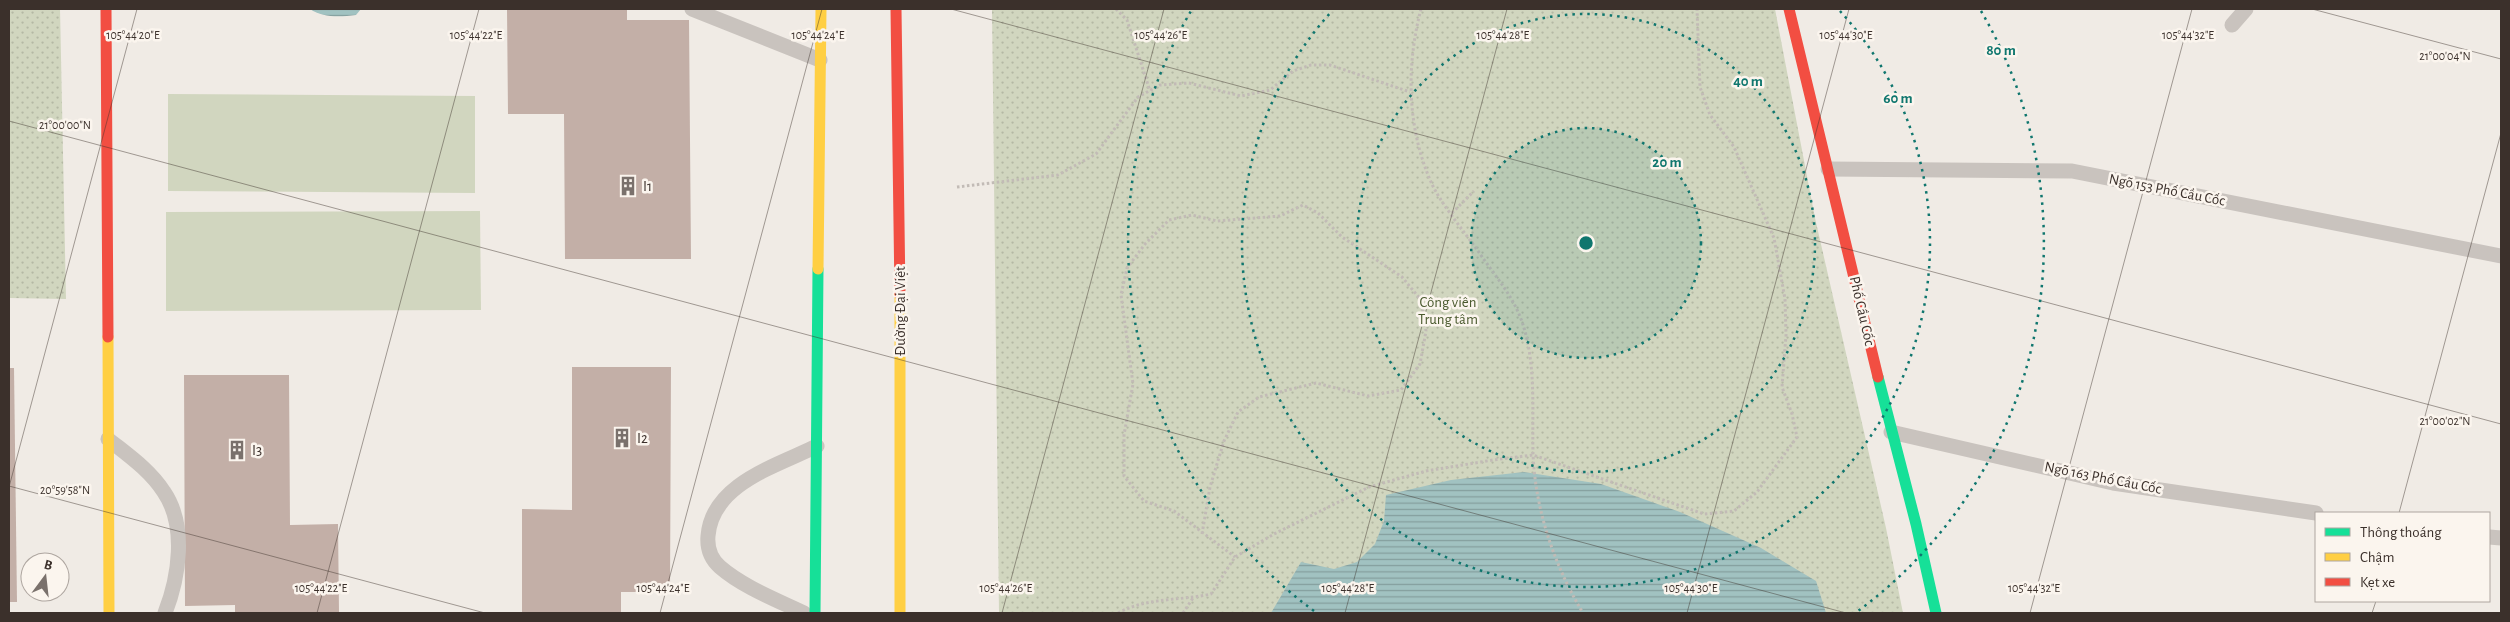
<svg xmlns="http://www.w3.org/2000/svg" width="2510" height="622" viewBox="0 0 2510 622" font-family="'Alegreya Sans',sans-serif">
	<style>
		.grass { fill: #d1d6bf }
		.park { fill: url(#park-dots) }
		.water { fill: url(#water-rules) }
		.building { fill: #c3afa7 }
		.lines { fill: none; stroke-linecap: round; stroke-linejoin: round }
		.path { stroke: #c2bbb6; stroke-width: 3; stroke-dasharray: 2.5 2.5; stroke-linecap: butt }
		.lane { stroke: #c9c3be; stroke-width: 15 }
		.fast { stroke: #16e098; stroke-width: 11 }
		.slow { stroke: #ffcf43; stroke-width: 11 }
		.jam { stroke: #f24e42; stroke-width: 11 }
		.ticks { fill: none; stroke: #3b302b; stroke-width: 1; stroke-opacity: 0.45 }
		.ring { fill: none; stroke: #0f766e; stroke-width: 2.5; stroke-dasharray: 2.5 5 }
		.labels { text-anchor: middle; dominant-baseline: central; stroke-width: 5; stroke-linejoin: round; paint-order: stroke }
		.poi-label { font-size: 15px; fill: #3b302b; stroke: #fbf5ee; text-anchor: start }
		.street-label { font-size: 15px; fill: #3b302b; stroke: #fbf5ee }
		.park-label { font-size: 15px; fill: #4a5a2e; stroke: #fbf5ee }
		.ticks-label { font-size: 12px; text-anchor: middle; fill: #3b302b; stroke: #fbf5ee; stroke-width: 5; stroke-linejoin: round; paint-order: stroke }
		.centre { fill: #0f766e; stroke: #fbf5ee; stroke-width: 2.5 }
		.ring-label { font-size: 15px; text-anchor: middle; font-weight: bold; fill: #0f766e; stroke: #fbf5ee; stroke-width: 5; stroke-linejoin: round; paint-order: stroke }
	</style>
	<defs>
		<pattern id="park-dots" width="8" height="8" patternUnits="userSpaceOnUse" patternTransform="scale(1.25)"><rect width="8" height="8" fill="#d1d6bf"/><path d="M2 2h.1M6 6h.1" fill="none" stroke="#b4b8a4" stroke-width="1.8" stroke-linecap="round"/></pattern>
		<pattern id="water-rules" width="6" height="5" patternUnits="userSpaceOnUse" patternTransform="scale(1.25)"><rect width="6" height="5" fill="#a1c2c1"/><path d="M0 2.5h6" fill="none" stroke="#849e9d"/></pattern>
	</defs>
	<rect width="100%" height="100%" fill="#f0ebe5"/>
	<g class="grass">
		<polygon points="168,94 475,96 475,193 168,191"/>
		<polygon points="480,211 481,310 166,311 166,212"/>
	</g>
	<g class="park">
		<polygon points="9,9 60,9 66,299 9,298"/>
		<polygon points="992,9 1775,9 1815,218 1886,528 1903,613 999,613"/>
	</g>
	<g class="water">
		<path d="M310 9H361L356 15C340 17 323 18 310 9Z"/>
		<polygon points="1524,472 1601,484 1680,512 1761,548 1816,581 1826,613 1271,613 1301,562 1334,569 1357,562 1375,544 1384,521 1386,495 1451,480"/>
	</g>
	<g class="building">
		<polygon points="507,9 627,9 627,20 689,20 691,259 565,259 564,114 508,114"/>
		<polygon points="572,367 671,367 670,592 621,592 621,613 522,613 522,509 572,510"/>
		<polygon points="9,368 14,368 17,602 9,602"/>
		<polygon points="184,375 289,375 290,525 338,524 339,613 235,613 235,605 185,606"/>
	</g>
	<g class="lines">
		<g class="path">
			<polyline points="1116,9 1127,20 1150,91"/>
			<path d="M1421 9C1406 66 1407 128 1431 182 1439 201 1465 233 1478 251 1495 276 1516 299 1524 328 1536 368 1532 412 1533 453 1535 509 1554 565 1583 613"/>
			<polyline points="957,187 1058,175 1096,154 1138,97 1160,85 1189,83 1241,96 1270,90 1293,71 1311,65 1330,65 1410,92"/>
			<polyline points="1452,213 1474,191"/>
			<polyline points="1202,534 1210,487 1224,441 1238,412 1259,397 1316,383 1368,396 1401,390 1420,364 1426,331 1421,300 1402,277 1342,237 1318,213 1303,205 1280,216 1217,221 1192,215 1169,220 1145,244 1127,268 1121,295 1133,384 1124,435 1124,476 1144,501 1174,511 1235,557"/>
			<path d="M1118 613C1148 597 1180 601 1211 594L1235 557 1274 534 1369 487 1426 471 1493 460 1533 455 1704 514 1734 511 1757 492 1797 437 1792 414 1782 387 1786 335 1785 299 1774 238 1734 147 1710 115 1700 87 1697 9"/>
			<polyline points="1183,613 1193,598"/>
		</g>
		<g class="lane">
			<polyline points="692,9 820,60"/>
			<polyline points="2232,25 2246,9"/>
			<polyline points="1828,169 2072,171 2501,256"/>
			<polyline points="1891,432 2113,483 2316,513"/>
			<path d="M108 439C128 455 150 470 164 492 187 526 179 577 165 613"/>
			<polyline points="2489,537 2501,538"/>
			<path d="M804 613C777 600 743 587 720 567 711 559 707 548 708 536 712 484 776 466 817 446"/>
		</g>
		<g class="fast">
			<polyline points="1878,377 1916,524 1936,613"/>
			<polyline points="815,613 818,269"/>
		</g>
		<g class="slow">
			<polyline points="818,269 821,9"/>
			<polyline points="900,295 900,613"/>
			<polyline points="108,337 109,613"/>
		</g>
		<g class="jam">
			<polyline points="106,9 108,337"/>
			<polyline points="896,9 900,295"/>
			<polyline points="1789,9 1878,377"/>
		</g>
	</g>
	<path class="ticks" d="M951 9 2501 424M2312 9 2501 59M9 121 1846 613M9 486 485 613M9 487 137 9M2399 513 2501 133M317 613 479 9M660 613 822 9M1002 613 1164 9M1345 613 1507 9M1687 613 1849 9M2030 613 2192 9M2372 613 2376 601"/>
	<circle cx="1586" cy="243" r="115" fill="#0f766e" fill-opacity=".12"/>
	<g class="ring">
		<circle cx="1586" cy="243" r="115"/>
		<circle cx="1586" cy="243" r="229"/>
		<path d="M1840 11A344 344 0 1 1 1332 11"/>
		<path d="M1314 611A458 458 0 0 1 1191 11M1981 11A458 458 0 0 1 1858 611"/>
	</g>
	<defs>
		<symbol id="building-bare" viewBox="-9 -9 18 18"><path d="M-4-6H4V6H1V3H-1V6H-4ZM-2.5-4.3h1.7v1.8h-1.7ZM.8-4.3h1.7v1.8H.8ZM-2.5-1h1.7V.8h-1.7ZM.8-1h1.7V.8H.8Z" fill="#7a716c" stroke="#fbf5ee" stroke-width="2.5" paint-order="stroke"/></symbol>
	</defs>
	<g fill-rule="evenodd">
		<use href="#building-bare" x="614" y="172" width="28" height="28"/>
		<use href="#building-bare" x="608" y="424" width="28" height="28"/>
		<use href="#building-bare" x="223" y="436" width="28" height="28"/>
	</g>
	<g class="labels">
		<g class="poi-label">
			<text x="643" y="186">I1</text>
			<text x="637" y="438">I2</text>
			<text x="252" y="450">I3</text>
		</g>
		<g class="street-label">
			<text transform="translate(2167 190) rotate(11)">Ngõ 153 Phố Cầu Cốc</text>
			<text transform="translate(900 311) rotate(-90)">Đường Đại Việt</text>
			<text transform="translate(1862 311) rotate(77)">Phố Cầu Cốc</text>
			<text transform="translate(2103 478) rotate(11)">Ngõ 163 Phố Cầu Cốc</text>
		</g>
		<g class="park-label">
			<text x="1448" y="302">Công viên<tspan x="1448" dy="17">Trung tâm</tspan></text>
		</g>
	</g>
	<g class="ticks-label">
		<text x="476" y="39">105°44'22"E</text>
		<text x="818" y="39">105°44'24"E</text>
		<text x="1161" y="39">105°44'26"E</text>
		<text x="1503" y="39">105°44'28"E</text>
		<text x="1846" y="39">105°44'30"E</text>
		<text x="2188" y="39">105°44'32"E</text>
		<text x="133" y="39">105°44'20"E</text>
		<text x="2445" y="60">21°00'04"N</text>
		<text x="65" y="129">21°00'00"N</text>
		<text x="2445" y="425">21°00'02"N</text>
		<text x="65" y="494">20°59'58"N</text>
		<text x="321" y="592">105°44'22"E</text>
		<text x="663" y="592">105°44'24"E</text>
		<text x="1006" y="592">105°44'26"E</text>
		<text x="1348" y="592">105°44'28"E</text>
		<text x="1691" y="592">105°44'30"E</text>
		<text x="2034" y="592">105°44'32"E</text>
	</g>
	<circle cx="1586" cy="243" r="8" class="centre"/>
	<g class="ring-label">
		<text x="2001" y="55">80 m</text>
		<text x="1748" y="86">40 m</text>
		<text x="1898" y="103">60 m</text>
		<text x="1667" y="167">20 m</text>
	</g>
	<rect width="2510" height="622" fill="none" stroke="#3b302b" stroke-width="20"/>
	<rect x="2315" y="512" width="175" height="90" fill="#fbf5ee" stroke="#aea6a0"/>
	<rect x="2325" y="528" width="25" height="8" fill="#16e098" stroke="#aea6a0"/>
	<text x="2360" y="537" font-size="15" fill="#3b302b">Thông thoáng</text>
	<rect x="2325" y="553" width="25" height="8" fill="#ffcf43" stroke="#aea6a0"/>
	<text x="2360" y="562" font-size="15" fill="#3b302b">Chậm</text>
	<rect x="2325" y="578" width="25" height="8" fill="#f24e42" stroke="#aea6a0"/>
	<text x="2360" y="587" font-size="15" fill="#3b302b">Kẹt xe</text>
	<g transform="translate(45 577) rotate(15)"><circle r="24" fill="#fbf5ee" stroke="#aea6a0"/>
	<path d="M0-4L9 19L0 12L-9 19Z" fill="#7a716c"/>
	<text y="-8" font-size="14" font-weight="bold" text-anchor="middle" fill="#3b302b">B</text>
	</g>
</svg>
